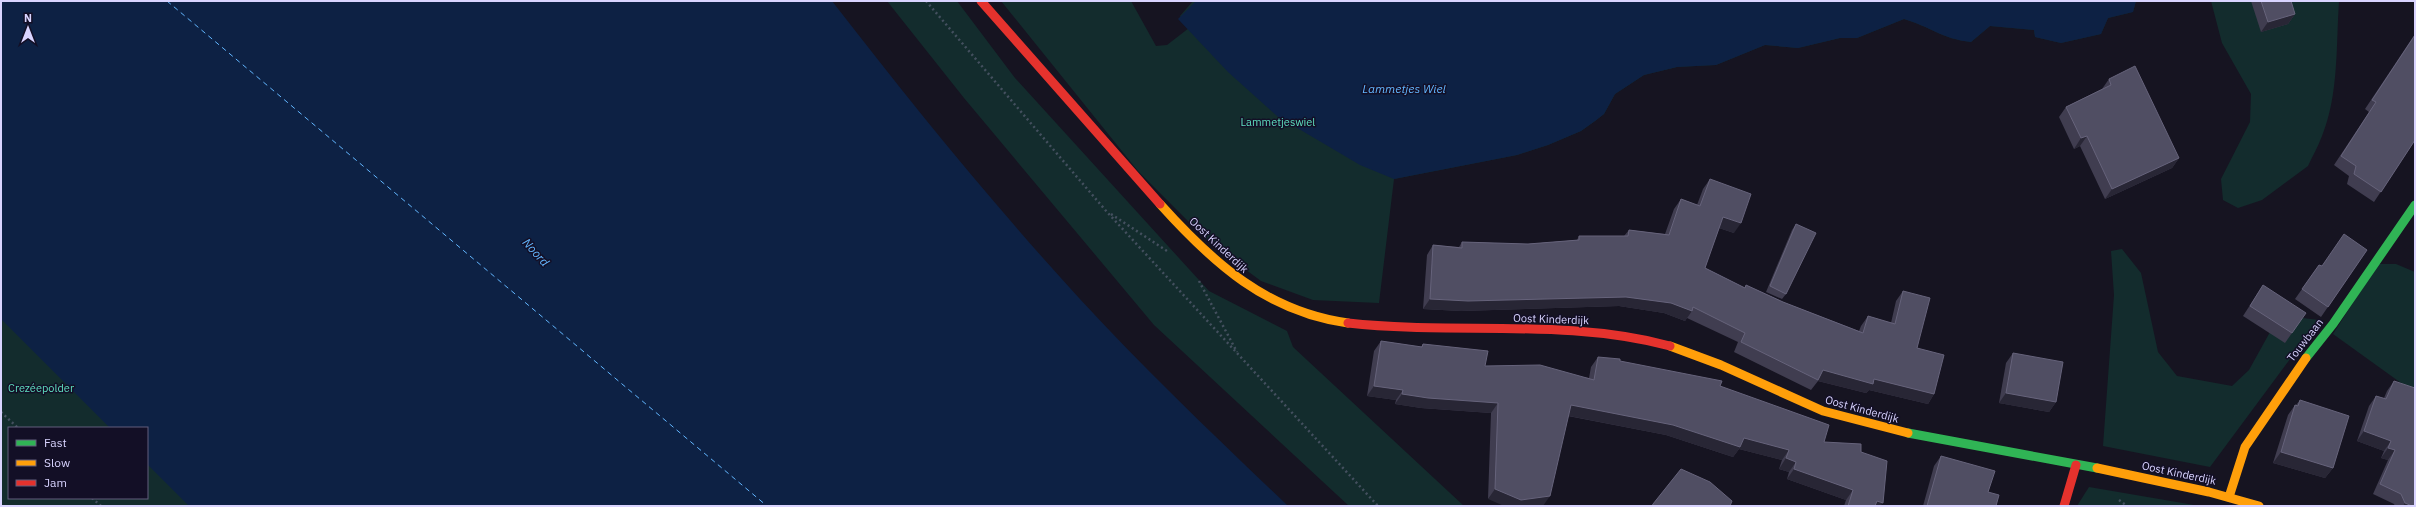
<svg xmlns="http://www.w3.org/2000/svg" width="2416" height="507" viewBox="0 0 2416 507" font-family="'IBM Plex Sans',sans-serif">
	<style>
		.green { fill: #132c2d }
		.water { fill: #0d2144 }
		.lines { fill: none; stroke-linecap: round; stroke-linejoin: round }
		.ferry { stroke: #62b6ff; stroke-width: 1; stroke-dasharray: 5 4; stroke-linecap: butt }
		.path { stroke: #44505f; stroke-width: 2.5; stroke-dasharray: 2 3; stroke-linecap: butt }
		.fast { stroke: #30b455; stroke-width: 9 }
		.slow { stroke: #ff9f0a; stroke-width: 9 }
		.jam { stroke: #e5322d; stroke-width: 9 }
		.wall { fill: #403d50 }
		.shaded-wall { fill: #282635 }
		.building { fill: #504e63; stroke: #66637b }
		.labels { text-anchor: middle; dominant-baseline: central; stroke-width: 3; stroke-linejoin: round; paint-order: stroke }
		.park-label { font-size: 11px; fill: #5fe0c0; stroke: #130f26 }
		.street-label { font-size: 11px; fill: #d9d4ff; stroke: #130f26 }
		.water-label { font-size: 12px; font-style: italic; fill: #62b6ff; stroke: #130f26 }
	</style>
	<rect width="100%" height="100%" fill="#161421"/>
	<g class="green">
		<polygon points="887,1 957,1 1015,78 1209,291 1287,331 1293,347 1464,506 1349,506 1154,325 964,98"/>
		<path d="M1001 1H1131L1156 46 1167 45 1189 28 1180 16 1193 1H2136L2133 12 2108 18 2101 34 2061 43 2035 37 2034 30 1990 26 1971 42C1942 39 1929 26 1904 19L1857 38H1840L1798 48 1765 45 1716 65 1677 67 1644 75 1615 94 1604 114 1595 121 1581 131 1548 145 1517 155 1394 179 1379 303 1313 300 1261 281 1211 244 1138 171Z"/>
		<path d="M2211 1H2339C2336 45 2339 94 2322 136 2318 147 2312 157 2308 166L2262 200 2238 208 2223 200 2221 179 2250 122 2251 94 2222 43Z"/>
		<polygon points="2122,249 2141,273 2158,352 2177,376 2232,386 2249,370 2275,323 2286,316 2319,320 2210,467 2103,446 2114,295 2111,251"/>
		<polygon points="2378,264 2396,264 2415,272 2415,393 2333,334"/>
		<polygon points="1,293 137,428 9,428 9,498 147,498 147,438 216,506 1,506"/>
		<polygon points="2089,487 2200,506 2077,506"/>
	</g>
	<g class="water">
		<path d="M1 1H832C911 103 992 203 1079 298 1146 371 1217 438 1288 506H189L147 464V428H110L1 319Z"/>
		<path d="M1196 1H2136L2133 12 2108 18 2101 34 2061 43 2035 37 2034 30 1990 26 1971 42C1942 39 1929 26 1904 19L1857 38H1840L1798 48 1765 45 1716 65 1677 67 1644 75 1615 94 1604 114 1595 121 1581 131 1548 145 1517 155 1394 179 1360 165 1277 116 1228 72 1178 19Z"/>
	</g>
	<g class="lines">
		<polyline class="ferry" points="167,1 767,506"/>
		<g class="path">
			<polyline points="926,1 1107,212 1378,506"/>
			<polyline points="1111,214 1167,251"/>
			<polyline points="1199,281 1237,352"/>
			<polyline points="1,412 18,428"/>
			<polyline points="92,498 101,506"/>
			<polyline points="2119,500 2127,506"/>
		</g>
		<g class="fast">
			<polyline points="2306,358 2333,324 2415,205"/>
			<polyline points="1908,433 2097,468"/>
		</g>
		<g class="slow">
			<path d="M1160 204C1213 263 1267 312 1348 323"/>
			<polyline points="1670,346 1721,365 1823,411 1908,433"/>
			<polyline points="2097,468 2209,492 2259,506"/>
			<polyline points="2229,497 2245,447 2306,358"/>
		</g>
		<g class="jam">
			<polyline points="981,1 1160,204"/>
			<path d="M1348 323C1455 335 1565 318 1670 346"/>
			<polyline points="2064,506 2076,465"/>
		</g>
	</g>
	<g class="wall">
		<polygon points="2251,1 2291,1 2295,14 2288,24 2261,32"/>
		<polygon points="2415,34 2415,140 2374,202 2347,184 2349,176 2334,165 2369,112 2365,109"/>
		<polygon points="2109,79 2179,158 2172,168 2105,199 2080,146 2074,149 2059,117 2066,107 2102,89"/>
		<polygon points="1710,179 1734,233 1719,228 1705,268 1745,288 1746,285 1783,302 1859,331 1861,326 1868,316 1891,323 1896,301 1903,291 1917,348 1934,394 1928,404 1869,390 1866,393 1818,381 1811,390 1734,352 1738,342 1687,318 1685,321 1664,313 1619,306 1461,311 1423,309 1427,255 1433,245 1459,247 1462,242 1528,244 1577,240 1579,236 1624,236 1629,230 1665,234 1674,209 1681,199 1697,205 1703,189"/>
		<polygon points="1796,224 1786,294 1782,299 1766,292 1792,230"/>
		<polygon points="2367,250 2321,317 2295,299 2319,265 2322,266"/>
		<polygon points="2263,285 2292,333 2285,343 2243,316"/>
		<polygon points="1381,341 1421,347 1423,344 1485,366 1589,378 1591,367 1598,357 1620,361 1720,386 1824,442 1861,452 1880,506 1844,506 1846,500 1787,479 1789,472 1779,469 1782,460 1739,449 1733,457 1666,435 1568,416 1488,499 1491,413 1421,408 1395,404 1396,400 1367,396 1374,351"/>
		<polygon points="2013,353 2056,402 2049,412 1999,403 2006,363"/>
		<polygon points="2394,381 2415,506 2395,506 2394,504 2373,494 2388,460 2381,458 2384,451 2357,441 2369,406 2376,396 2384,398 2387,391"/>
		<polygon points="2300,400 2333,468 2325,478 2273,463 2288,415 2295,405 2296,405"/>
		<polygon points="1941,456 1988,492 1996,506 1923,506 1934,466"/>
	</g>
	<g class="shaded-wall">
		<polygon points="2295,14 2288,24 2261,32 2268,22"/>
		<polygon points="2087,136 2080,146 2074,149 2081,138"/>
		<polygon points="2179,158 2172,168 2105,199 2112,189"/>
		<polygon points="1723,217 1741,223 1734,233 1716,227"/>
		<polygon points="1626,297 1671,303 1692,311 1685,321 1664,313 1619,306 1461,311 1423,309 1430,299"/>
		<polygon points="1823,370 1874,379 1934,394 1928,404 1869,390 1866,393 1818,381"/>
		<polygon points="1374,386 1403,390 1396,400 1367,396"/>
		<polygon points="2006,393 2056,402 2049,412 1999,403"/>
		<polygon points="1402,394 1498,403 1491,413 1421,408 1395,404"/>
		<polygon points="1571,405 1744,438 1789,450 1782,460 1739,449 1733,457 1666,435 1564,415"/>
		<polygon points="2364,431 2391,441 2384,451 2357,441"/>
		<polygon points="2388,448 2395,450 2388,460 2381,458"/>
		<polygon points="2281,452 2333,468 2325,478 2273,463"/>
		<polygon points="1786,458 1796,462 1789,472 1779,469"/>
		<polygon points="1794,469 1853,490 1846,500 1787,479"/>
		<polygon points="1495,489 1550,496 1543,506 1504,506 1488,499"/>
		<polygon points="1877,501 1883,503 1880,506 1873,506"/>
		<polygon points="2405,503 2412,506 2403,506"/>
	</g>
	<g class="building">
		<polygon points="2261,1 2291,1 2295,14 2268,22"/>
		<polygon points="2415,35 2415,140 2381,192 2354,174 2356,166 2341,156 2376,102 2372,100"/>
		<polygon points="2135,66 2179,158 2112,189 2087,136 2081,138 2066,107 2111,85 2109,79"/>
		<polygon points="1710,179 1751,194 1741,223 1723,217 1705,268 1745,288 1746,285 1783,302 1863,333 1868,316 1895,324 1903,291 1930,298 1917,348 1944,355 1934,394 1874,379 1873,384 1823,370 1818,380 1741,342 1745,333 1693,307 1692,311 1671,303 1626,297 1468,301 1430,299 1433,245 1462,248 1462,242 1528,244 1579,240 1579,236 1628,236 1629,230 1669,235 1681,199 1700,206"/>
		<polygon points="1796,224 1816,233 1786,294 1770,286"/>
		<polygon points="2344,234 2367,250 2328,307 2302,289 2319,265 2322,266"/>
		<polygon points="2263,285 2306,313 2292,333 2250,306"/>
		<polygon points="1381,341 1422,347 1423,344 1488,351 1485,366 1540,365 1594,380 1598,357 1620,359 1620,361 1722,381 1720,386 1829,425 1824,442 1861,444 1861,452 1887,461 1883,503 1877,501 1875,506 1848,506 1853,490 1794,469 1796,462 1786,458 1789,450 1744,438 1740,447 1673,425 1571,405 1550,496 1521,500 1495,489 1498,403 1428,398 1402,394 1403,390 1374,386"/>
		<polygon points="2013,353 2063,362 2056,402 2006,393"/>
		<polygon points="2394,381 2415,388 2415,506 2412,506 2405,503 2401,494 2380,484 2395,450 2388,448 2391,441 2364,431 2376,396 2386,399"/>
		<polygon points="2300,400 2349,416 2333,468 2281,452 2295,405 2298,406"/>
		<polygon points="1941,456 1995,471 1988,492 1999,495 1996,506 1927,506"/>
		<polygon points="1681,469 1710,482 1732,501 1730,506 1652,506 1653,504"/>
	</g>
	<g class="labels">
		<g class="park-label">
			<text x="1278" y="122">Lammetjeswiel</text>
			<text x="41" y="388">Crezéepolder</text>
		</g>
		<g class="street-label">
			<text transform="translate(1219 245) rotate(43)">Oost Kinderdijk</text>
			<text transform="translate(1551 319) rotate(2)">Oost Kinderdijk</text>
			<text transform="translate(2305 340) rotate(-52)">Touwbaan</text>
			<text transform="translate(1862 409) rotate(15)">Oost Kinderdijk</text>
			<text transform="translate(2179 473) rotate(12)">Oost Kinderdijk</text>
		</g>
		<g class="water-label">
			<text x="1404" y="88">Lammetjes Wiel</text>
			<text transform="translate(536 252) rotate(48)">Noord</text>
		</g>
	</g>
	<rect width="2416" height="507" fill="none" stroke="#d9d4ff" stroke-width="4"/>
	<rect x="8" y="427" width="140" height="72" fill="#130f26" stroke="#625e7d"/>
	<rect x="16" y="440" width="20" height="6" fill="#30b455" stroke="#625e7d"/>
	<text x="44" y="447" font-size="12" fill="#d9d4ff">Fast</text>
	<rect x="16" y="460" width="20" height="6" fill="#ff9f0a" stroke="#625e7d"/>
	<text x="44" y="467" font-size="12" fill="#d9d4ff">Slow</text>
	<rect x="16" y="480" width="20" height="6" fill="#e5322d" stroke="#625e7d"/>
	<text x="44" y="487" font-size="12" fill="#d9d4ff">Jam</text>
	<g transform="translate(28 28)" stroke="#130f26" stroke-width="3" paint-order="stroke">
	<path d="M0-3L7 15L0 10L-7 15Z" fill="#d9d4ff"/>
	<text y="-6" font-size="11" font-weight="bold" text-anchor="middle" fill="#d9d4ff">N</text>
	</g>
</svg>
